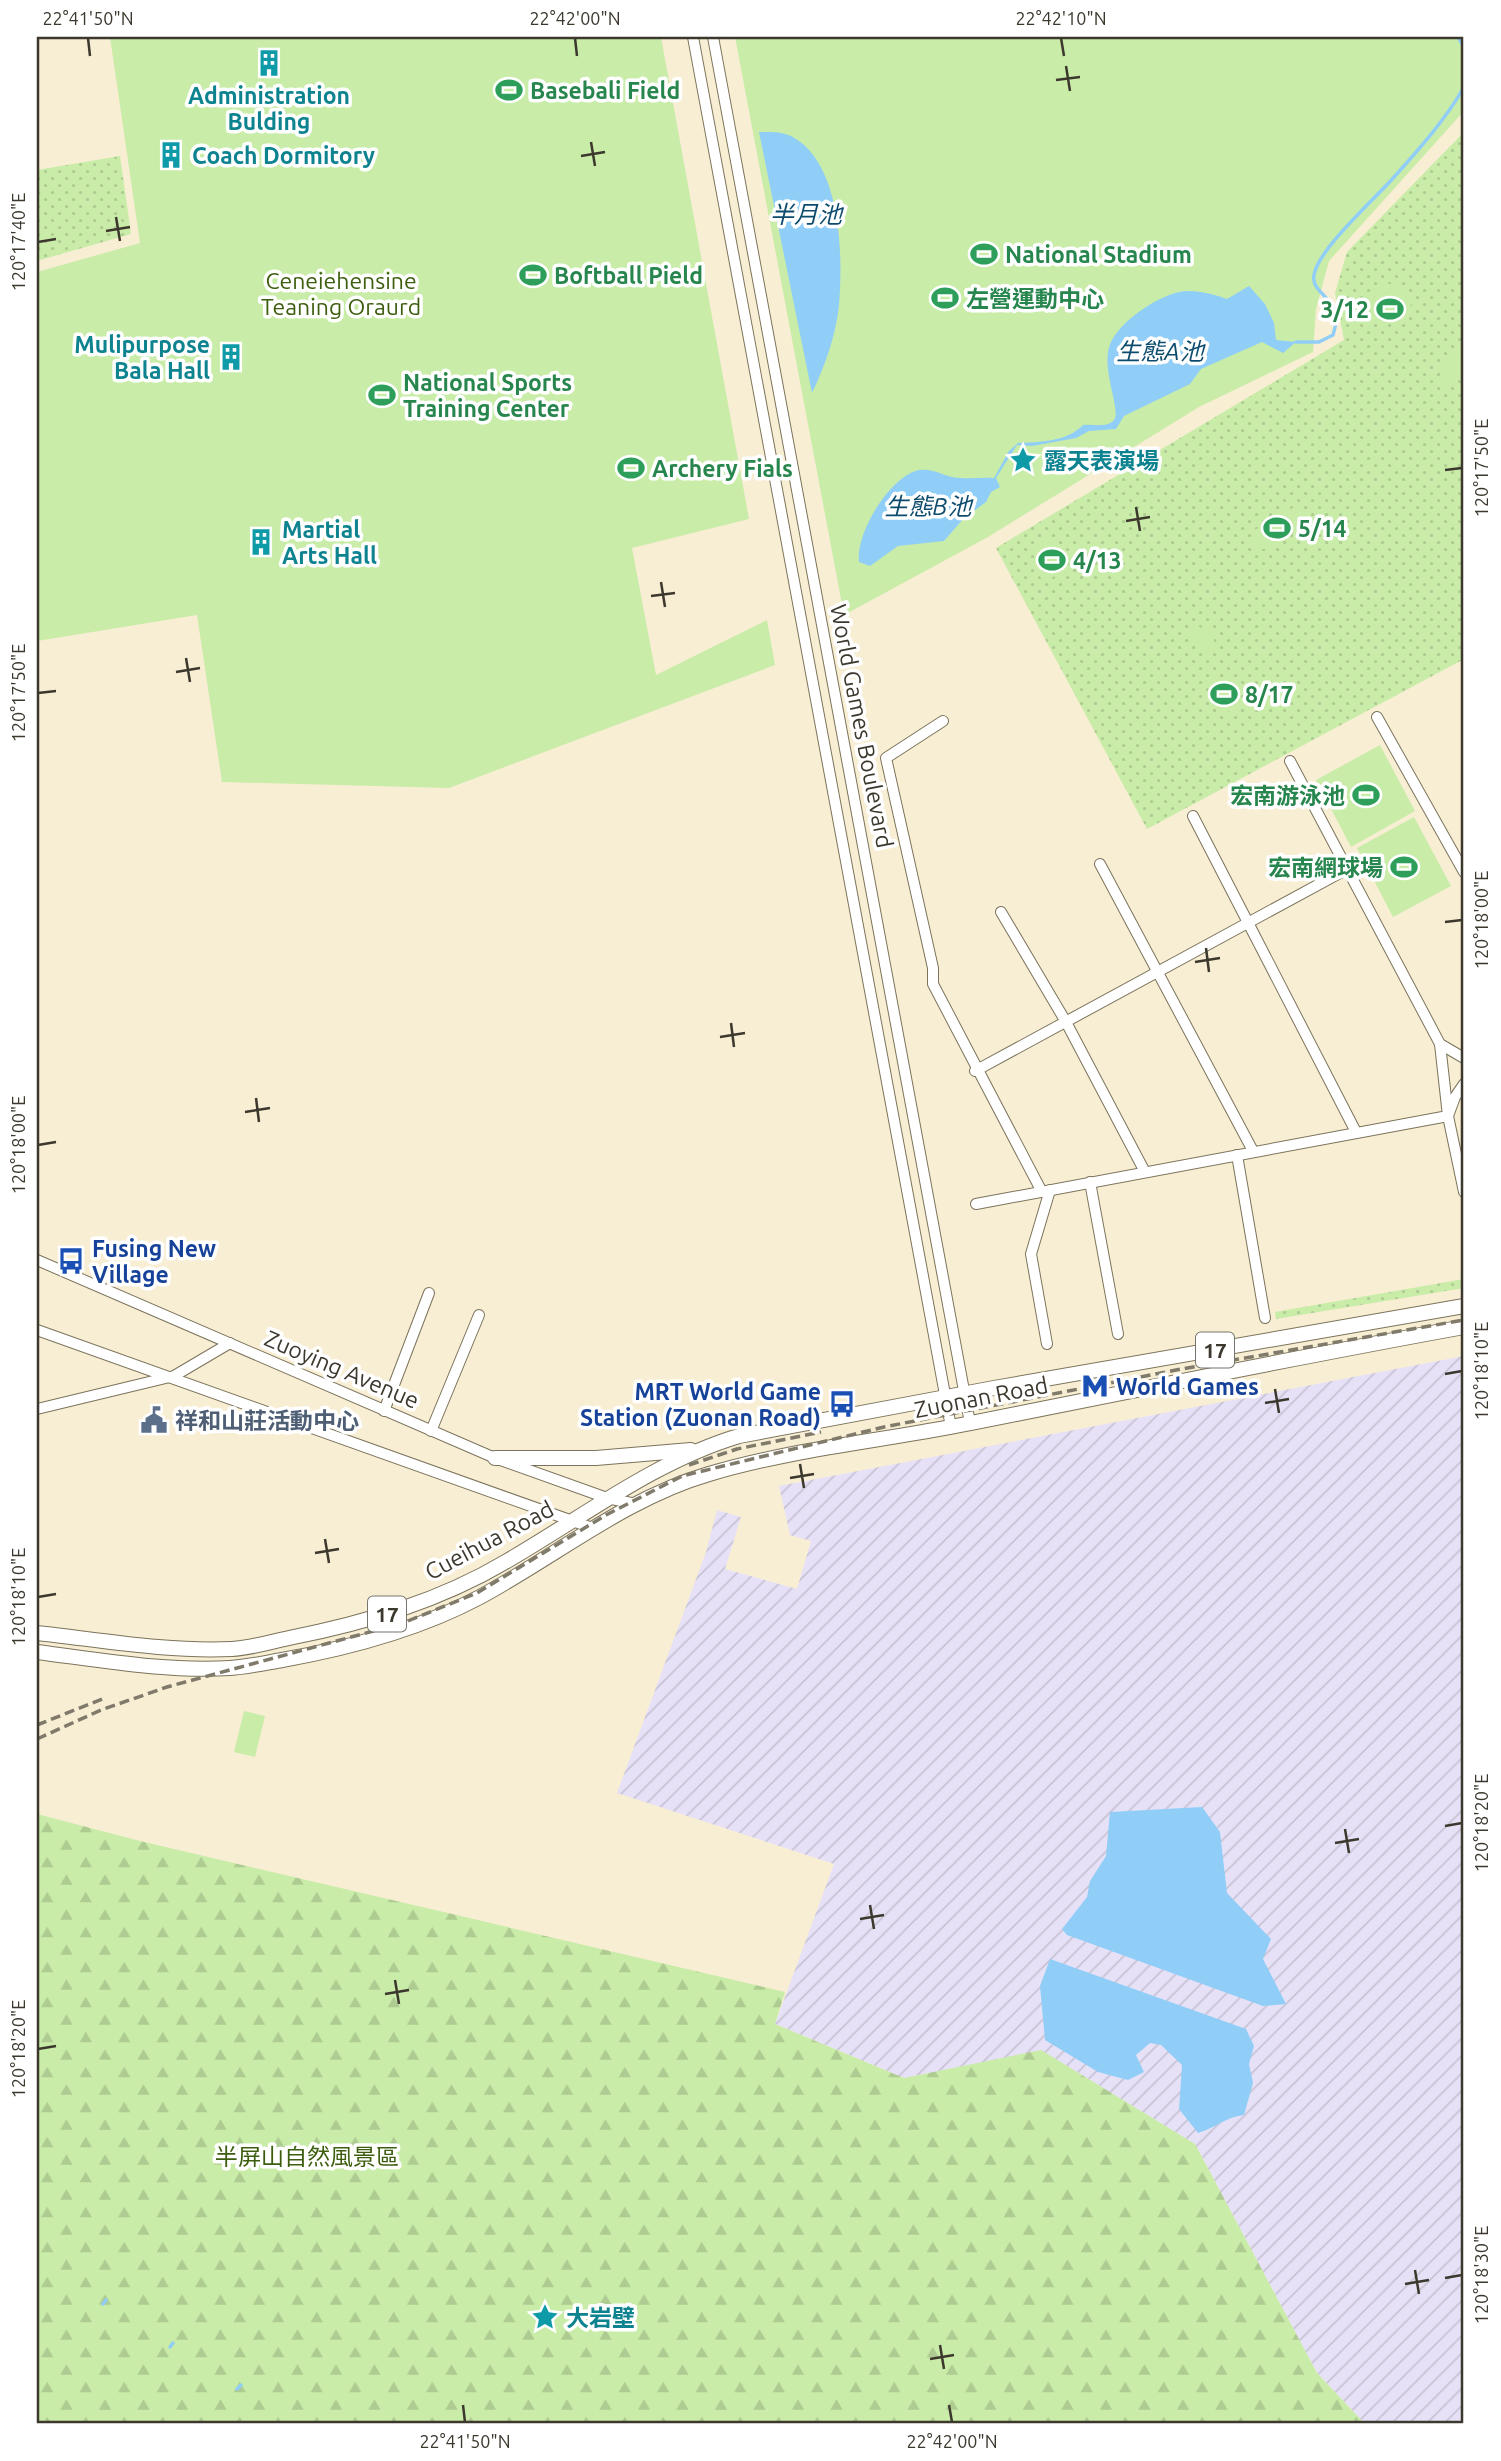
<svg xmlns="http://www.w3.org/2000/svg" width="1501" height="2461" viewBox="0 0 1501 2461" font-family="Ubuntu,'Noto Sans TC',sans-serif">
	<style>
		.industrial { fill: url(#industrial-furrows) }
		.grass { fill: url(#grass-dots) }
		.forest { fill: url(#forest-firs) }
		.park { fill: #c9eca8 }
		.water { fill: #90cef8 }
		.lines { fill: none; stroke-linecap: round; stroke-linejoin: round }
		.stream { stroke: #90cef8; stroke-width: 3.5 }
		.minor-casing { stroke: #7b735b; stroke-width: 12 }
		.major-casing { stroke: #7b735b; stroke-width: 16 }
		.minor { stroke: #fff; stroke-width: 10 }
		.major { stroke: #fff; stroke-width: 14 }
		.rail { stroke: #807a6a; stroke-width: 3.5; stroke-dasharray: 10 5; stroke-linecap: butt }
		.ticks { fill: none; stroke: #3c382e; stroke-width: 2.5 }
		.labels { text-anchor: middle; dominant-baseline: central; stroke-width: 7; stroke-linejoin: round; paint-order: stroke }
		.shield { fill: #fff; stroke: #76746d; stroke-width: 2 }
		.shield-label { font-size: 21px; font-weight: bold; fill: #3c382e }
		.leisure-label { font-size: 23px; font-weight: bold; fill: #27864d; stroke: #fff; text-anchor: start }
		.culture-label { font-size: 23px; font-weight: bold; fill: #0d838f; stroke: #fff; text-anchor: start }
		.park-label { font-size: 23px; fill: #3e5e0f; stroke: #fff }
		.street-label { font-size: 23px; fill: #3c382e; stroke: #fff }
		.transit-label { font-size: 23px; font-weight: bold; fill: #164399; stroke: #fff; text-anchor: start }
		.service-label { font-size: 23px; font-weight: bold; fill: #4e5e75; stroke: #fff; text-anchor: start }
		.water-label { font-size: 24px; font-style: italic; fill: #0c4b6d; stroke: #fff }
		.neatline { fill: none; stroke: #3c382e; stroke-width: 2.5 }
		.ticks-label { font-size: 18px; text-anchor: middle; fill: #3c382e }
	</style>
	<defs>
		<pattern id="industrial-furrows" width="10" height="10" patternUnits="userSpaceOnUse" patternTransform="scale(1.75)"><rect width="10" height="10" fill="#e7e1f7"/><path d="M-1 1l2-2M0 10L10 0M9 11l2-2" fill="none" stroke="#c7c2d4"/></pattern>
		<pattern id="grass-dots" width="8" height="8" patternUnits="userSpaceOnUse" patternTransform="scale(1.75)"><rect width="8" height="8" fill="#c9eca8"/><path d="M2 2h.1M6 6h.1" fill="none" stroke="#aecb91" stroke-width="1.8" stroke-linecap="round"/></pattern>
		<pattern id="forest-firs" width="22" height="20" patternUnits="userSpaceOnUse" patternTransform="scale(1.75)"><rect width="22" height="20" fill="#c9eca8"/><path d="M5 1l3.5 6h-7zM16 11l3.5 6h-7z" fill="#aecb91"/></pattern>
	</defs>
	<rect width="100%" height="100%" fill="#f8eed4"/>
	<polygon class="industrial" points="1464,1356 1464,2424 1365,2424 1317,2373 1195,2144 1042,2051 904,2078 775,2024 834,1864 617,1793 706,1552 717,1510 741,1517 725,1569 797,1589 811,1541 790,1535 779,1486"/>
	<g class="grass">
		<polygon points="1464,132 1464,659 1147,829 996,548 1344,340 1335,293 1347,252"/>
		<polygon points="120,156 131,234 37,261 37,170"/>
		<polygon points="1464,1279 1464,1288 1276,1319 1275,1312"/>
	</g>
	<polygon class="forest" points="37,1814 140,1841 785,1992 775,2024 904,2078 1041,2050 1195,2144 1317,2373 1365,2424 37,2424"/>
	<g class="park">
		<polygon points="110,37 661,37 749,519 632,548 656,675 767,620 775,665 449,788 222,782 197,615 37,641 37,272 140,243"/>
		<polygon points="735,37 1464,37 1464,111 1329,261 1316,309 1313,352 1199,407 988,537 844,615"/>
		<polygon points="1385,284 1397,284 1412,304 1396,320 1386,324 1373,314 1371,301"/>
		<polygon points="1464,349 1464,371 1448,387 1443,384 1439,368 1442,362"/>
		<path d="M1296 506 1305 510 1306 518C1294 533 1273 551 1254 550L1249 545 1253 531Z"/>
		<path d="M1042 537 1049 539 1069 562 1063 573 1048 579 1041 578C1035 570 1035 556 1031 546Z"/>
		<polygon points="1197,626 1213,633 1215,648 1202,650 1187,634 1190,629"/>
		<path d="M1217 676C1227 678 1236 689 1241 698L1237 711 1221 712 1209 696 1208 683Z"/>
		<polygon points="1380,745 1415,811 1351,847 1316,780"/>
		<polygon points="1414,817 1451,886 1393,917 1357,848"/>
		<polygon points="244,1711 265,1716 255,1757 234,1752"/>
	</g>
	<g class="water">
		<path d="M759 132C769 132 781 131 791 136 842 162 843 256 839 305 836 335 825 366 812 393Z"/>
		<path d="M1249 286 1265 304 1274 323 1276 340 1296 342 1283 353 1262 342 1201 369 1190 384 1124 416 1116 429 1089 431 1076 438 1032 446 1017 445 996 478 1000 487 991 492 986 502 964 518 944 541 898 546 870 566 859 562C855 534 890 476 919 470 935 468 946 478 961 478 972 479 983 477 994 478L1009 451 1018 443C1039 442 1067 442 1083 425 1092 424 1108 428 1114 420 1122 411 1099 366 1111 342 1121 321 1156 297 1179 292 1194 289 1213 294 1227 299Z"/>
		<polygon points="1202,1807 1220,1832 1227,1893 1271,1939 1263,1959 1286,2004 1263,2006 1067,1935 1062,1929 1087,1897 1090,1881 1106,1856 1110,1812"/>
		<path d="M1050 1959 1246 2029 1254 2046 1249 2064 1253 2083 1244 2115C1225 2117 1216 2128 1198 2133L1179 2109 1182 2065 1161 2045 1150 2043 1136 2055 1144 2072 1128 2080 1098 2072 1045 2040 1040 1986Z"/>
	</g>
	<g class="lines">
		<g class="stream">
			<polyline points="1458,37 1464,47"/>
			<path d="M1296 342H1319L1333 335C1346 297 1310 296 1314 275 1318 249 1376 198 1395 176 1419 149 1446 119 1464 87"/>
			<polyline points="103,2304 106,2300"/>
			<polyline points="170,2347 173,2343"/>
			<polyline points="237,2389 241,2385"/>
		</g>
		<defs>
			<g id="minor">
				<polyline points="693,37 951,1427"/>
				<polyline points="713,37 970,1423"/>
				<polyline points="1377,717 1464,872"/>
				<polyline points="943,721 886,758 933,968 933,984 1042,1192"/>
				<polyline points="1290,761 1440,1044 1464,1058"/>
				<polyline points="1193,816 1356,1132"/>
				<polyline points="1100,864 1253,1151"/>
				<polyline points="1001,912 1066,1022 1145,1172"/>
				<polyline points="975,1071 1349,868"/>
				<polyline points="1464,1084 1455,1097 1448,1116 1464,1192"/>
				<polyline points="1237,1155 1265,1318"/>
				<polyline points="1090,1182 1118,1334"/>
				<polyline points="976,1204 1448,1116 1440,1044"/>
				<polyline points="37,1260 495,1458 607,1498 636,1504"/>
				<polyline points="37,1330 595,1529"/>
				<polyline points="1047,1344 1031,1254 1050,1190"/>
				<polyline points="37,1409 174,1376 230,1343"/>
				<polyline points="384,1411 429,1293"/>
				<polyline points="431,1431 479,1315"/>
			</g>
			<g id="major">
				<polyline points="495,1458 596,1458 691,1450"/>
				<path d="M37 1633C101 1640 167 1652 232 1649 251 1648 270 1642 289 1638 365 1623 440 1601 507 1561 583 1517 655 1461 739 1436L994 1388 1464 1306"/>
				<path d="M37 1652C100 1660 167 1672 230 1668 247 1667 265 1663 282 1660 350 1648 418 1630 480 1597 556 1556 626 1498 709 1474 793 1449 881 1441 966 1424 1132 1391 1298 1357 1464 1327"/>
			</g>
		</defs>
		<use href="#minor" class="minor-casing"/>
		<use href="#major" class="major-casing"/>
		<use href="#minor" class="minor"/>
		<use href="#major" class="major"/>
		<g class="rail">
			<polyline points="689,1465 737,1449 821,1432"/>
			<polyline points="37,1725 105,1698"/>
			<polyline points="37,1739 101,1710 167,1687 403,1623 477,1593 606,1515 682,1476 884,1427 1176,1370 1464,1320"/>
		</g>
	</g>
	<path class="ticks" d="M88 38 90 56M575 38 577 56M1061 38 1064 56M1066 66 1070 91M1056 80 1080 77M591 142 595 166M581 156 605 152M116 217 120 241M106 231 130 227M38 242 56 239M1445 470 1462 468M1136 507 1140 531M1126 521 1150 517M661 582 665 607M651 596 675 593M186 658 190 682M176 672 200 668M38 693 56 691M1445 922 1462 920M1206 948 1209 972M1195 962 1220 958M731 1023 734 1047M720 1037 745 1033M256 1098 259 1122M245 1112 270 1108M38 1145 56 1142M1445 1374 1462 1371M1275 1389 1279 1413M1265 1403 1289 1399M800 1464 804 1488M790 1478 814 1474M325 1539 329 1563M315 1553 339 1549M38 1597 56 1594M1445 1826 1462 1823M1345 1829 1349 1853M1335 1843 1359 1839M870 1905 874 1929M860 1919 884 1915M395 1980 399 2004M385 1994 409 1990M38 2049 56 2046M1415 2270 1419 2294M1445 2278 1462 2275M1405 2284 1429 2280M940 2345 944 2369M930 2359 954 2355M463 2405 465 2422M949 2405 952 2422"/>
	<defs>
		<symbol id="building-bare" viewBox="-9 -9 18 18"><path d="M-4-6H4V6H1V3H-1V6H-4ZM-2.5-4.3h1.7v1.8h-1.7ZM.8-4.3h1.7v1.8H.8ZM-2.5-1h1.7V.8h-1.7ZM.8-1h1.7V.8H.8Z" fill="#0f9aa8" stroke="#fff" stroke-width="2.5" paint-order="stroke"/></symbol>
		<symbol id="stadium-bare" viewBox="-9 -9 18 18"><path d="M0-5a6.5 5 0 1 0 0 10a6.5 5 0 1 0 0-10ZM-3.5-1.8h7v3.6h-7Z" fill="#2e9e5b" stroke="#fff" stroke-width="2.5" paint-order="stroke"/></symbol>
		<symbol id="sight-bare" viewBox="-9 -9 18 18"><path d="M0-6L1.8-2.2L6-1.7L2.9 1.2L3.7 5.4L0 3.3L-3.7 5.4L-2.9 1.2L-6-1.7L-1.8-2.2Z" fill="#0f9aa8" stroke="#fff" stroke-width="2.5" paint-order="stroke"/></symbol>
		<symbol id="bus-bare" viewBox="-9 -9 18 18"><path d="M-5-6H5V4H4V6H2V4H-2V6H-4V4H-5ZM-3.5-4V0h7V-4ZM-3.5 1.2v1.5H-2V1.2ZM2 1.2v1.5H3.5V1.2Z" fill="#1a4fb4" stroke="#fff" stroke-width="2.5" paint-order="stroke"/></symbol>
		<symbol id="metro-bare" viewBox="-9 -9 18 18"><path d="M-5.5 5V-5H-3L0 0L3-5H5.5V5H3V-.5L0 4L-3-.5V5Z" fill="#1a4fb4" stroke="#fff" stroke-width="2.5" paint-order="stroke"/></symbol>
		<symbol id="civic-bare" viewBox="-9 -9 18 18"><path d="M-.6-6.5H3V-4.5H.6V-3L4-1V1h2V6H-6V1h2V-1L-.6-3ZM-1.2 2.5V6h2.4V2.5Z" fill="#5c6f8a" stroke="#fff" stroke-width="2.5" paint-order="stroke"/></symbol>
	</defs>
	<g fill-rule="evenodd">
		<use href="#building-bare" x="250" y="44" width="38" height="38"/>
		<use href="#stadium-bare" x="490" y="71" width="38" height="38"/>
		<use href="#building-bare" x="152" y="136" width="38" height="38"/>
		<use href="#stadium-bare" x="965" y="235" width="38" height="38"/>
		<use href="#stadium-bare" x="514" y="256" width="38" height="38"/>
		<use href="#stadium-bare" x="926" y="279" width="38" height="38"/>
		<use href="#stadium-bare" x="1371" y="290" width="38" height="38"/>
		<use href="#building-bare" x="212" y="338" width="38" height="38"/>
		<use href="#stadium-bare" x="363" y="376" width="38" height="38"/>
		<use href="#sight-bare" x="1004" y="441" width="38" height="38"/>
		<use href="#stadium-bare" x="612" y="449" width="38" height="38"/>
		<use href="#stadium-bare" x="1258" y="509" width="38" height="38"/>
		<use href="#building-bare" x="242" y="523" width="38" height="38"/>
		<use href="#stadium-bare" x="1033" y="541" width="38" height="38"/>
		<use href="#stadium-bare" x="1205" y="675" width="38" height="38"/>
		<use href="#stadium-bare" x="1347" y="776" width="38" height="38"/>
		<use href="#stadium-bare" x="1385" y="848" width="38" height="38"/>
		<use href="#bus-bare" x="52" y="1242" width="38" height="38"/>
		<use href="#metro-bare" x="1076" y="1367" width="38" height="38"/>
		<use href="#bus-bare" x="823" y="1385" width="38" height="38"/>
		<use href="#civic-bare" x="135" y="1401" width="38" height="38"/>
		<use href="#sight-bare" x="526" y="2298" width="38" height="38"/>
	</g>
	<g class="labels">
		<g class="shield">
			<rect x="1196" y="1332.5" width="38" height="35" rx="5"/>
			<rect x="368" y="1596.5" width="38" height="35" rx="5"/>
		</g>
		<g class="shield-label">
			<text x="1215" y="1350">17</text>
			<text x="387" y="1614">17</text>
		</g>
		<g class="leisure-label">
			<text x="530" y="90">Basebali Field</text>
			<text x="1005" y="254">National Stadium</text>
			<text x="554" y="275">Boftball Pield</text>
			<text x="966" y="298">左營運動中心</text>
			<text x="1369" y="309" text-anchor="end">3/12</text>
			<text x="403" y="382">National Sports<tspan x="403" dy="26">Training Center</tspan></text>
			<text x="652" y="468">Archery Fials</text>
			<text x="1298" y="528">5/14</text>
			<text x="1073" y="560">4/13</text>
			<text x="1245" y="694">8/17</text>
			<text x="1345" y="795" text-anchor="end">宏南游泳池</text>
			<text x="1383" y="867" text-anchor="end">宏南網球場</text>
		</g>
		<g class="culture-label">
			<text x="269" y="95" text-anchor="middle">Administration<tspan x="269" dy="26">Bulding</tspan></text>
			<text x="192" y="155">Coach Dormitory</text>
			<text x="210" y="344" text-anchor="end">Mulipurpose<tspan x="210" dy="26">Bala Hall</tspan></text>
			<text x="1044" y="460">露天表演場</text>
			<text x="282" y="529">Martial<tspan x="282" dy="26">Arts Hall</tspan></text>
			<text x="566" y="2317">大岩壁</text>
		</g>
		<g class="park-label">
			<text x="341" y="280">Ceneiehensine<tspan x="341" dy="26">Teaning Oraurd</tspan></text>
			<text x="307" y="2156">半屏山自然風景區</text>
		</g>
		<g class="street-label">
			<text transform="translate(862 726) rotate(79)">World Games Boulevard</text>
			<text transform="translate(342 1369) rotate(23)">Zuoying Avenue</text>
			<text transform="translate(981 1397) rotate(-11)">Zuonan Road</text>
			<text transform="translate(489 1540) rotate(-28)">Cueihua Road</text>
		</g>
		<g class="transit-label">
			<text x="92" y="1248">Fusing New<tspan x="92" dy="26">Village</tspan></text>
			<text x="1116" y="1386">World Games</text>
			<text x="821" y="1391" text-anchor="end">MRT World Game<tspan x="821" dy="26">Station (Zuonan Road)</tspan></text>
		</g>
		<g class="service-label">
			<text x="175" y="1420">祥和山莊活動中心</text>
		</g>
		<g class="water-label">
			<text x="806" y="214">半月池</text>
			<text x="1160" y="351">生態A池</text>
			<text x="928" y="506">生態B池</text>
		</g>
	</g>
	<rect width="1501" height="2461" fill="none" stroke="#ffffff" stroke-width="77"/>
	<rect x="38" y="38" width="1424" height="2384" class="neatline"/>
	<g class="ticks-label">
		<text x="88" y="25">22°41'50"N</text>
		<text x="575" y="25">22°42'00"N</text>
		<text x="1061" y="25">22°42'10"N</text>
		<text transform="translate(19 242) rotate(-90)" y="6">120°17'40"E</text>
		<text transform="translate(1482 468) rotate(-90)" y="6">120°17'50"E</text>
		<text transform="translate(19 693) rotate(-90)" y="6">120°17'50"E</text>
		<text transform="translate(1482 920) rotate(-90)" y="6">120°18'00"E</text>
		<text transform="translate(19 1145) rotate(-90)" y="6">120°18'00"E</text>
		<text transform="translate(1482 1371) rotate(-90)" y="6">120°18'10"E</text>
		<text transform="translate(19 1597) rotate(-90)" y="6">120°18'10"E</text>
		<text transform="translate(1482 1823) rotate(-90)" y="6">120°18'20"E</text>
		<text transform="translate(19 2049) rotate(-90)" y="6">120°18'20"E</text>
		<text transform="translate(1482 2275) rotate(-90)" y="6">120°18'30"E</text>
		<text x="465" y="2448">22°41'50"N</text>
		<text x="952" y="2448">22°42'00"N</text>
	</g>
</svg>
